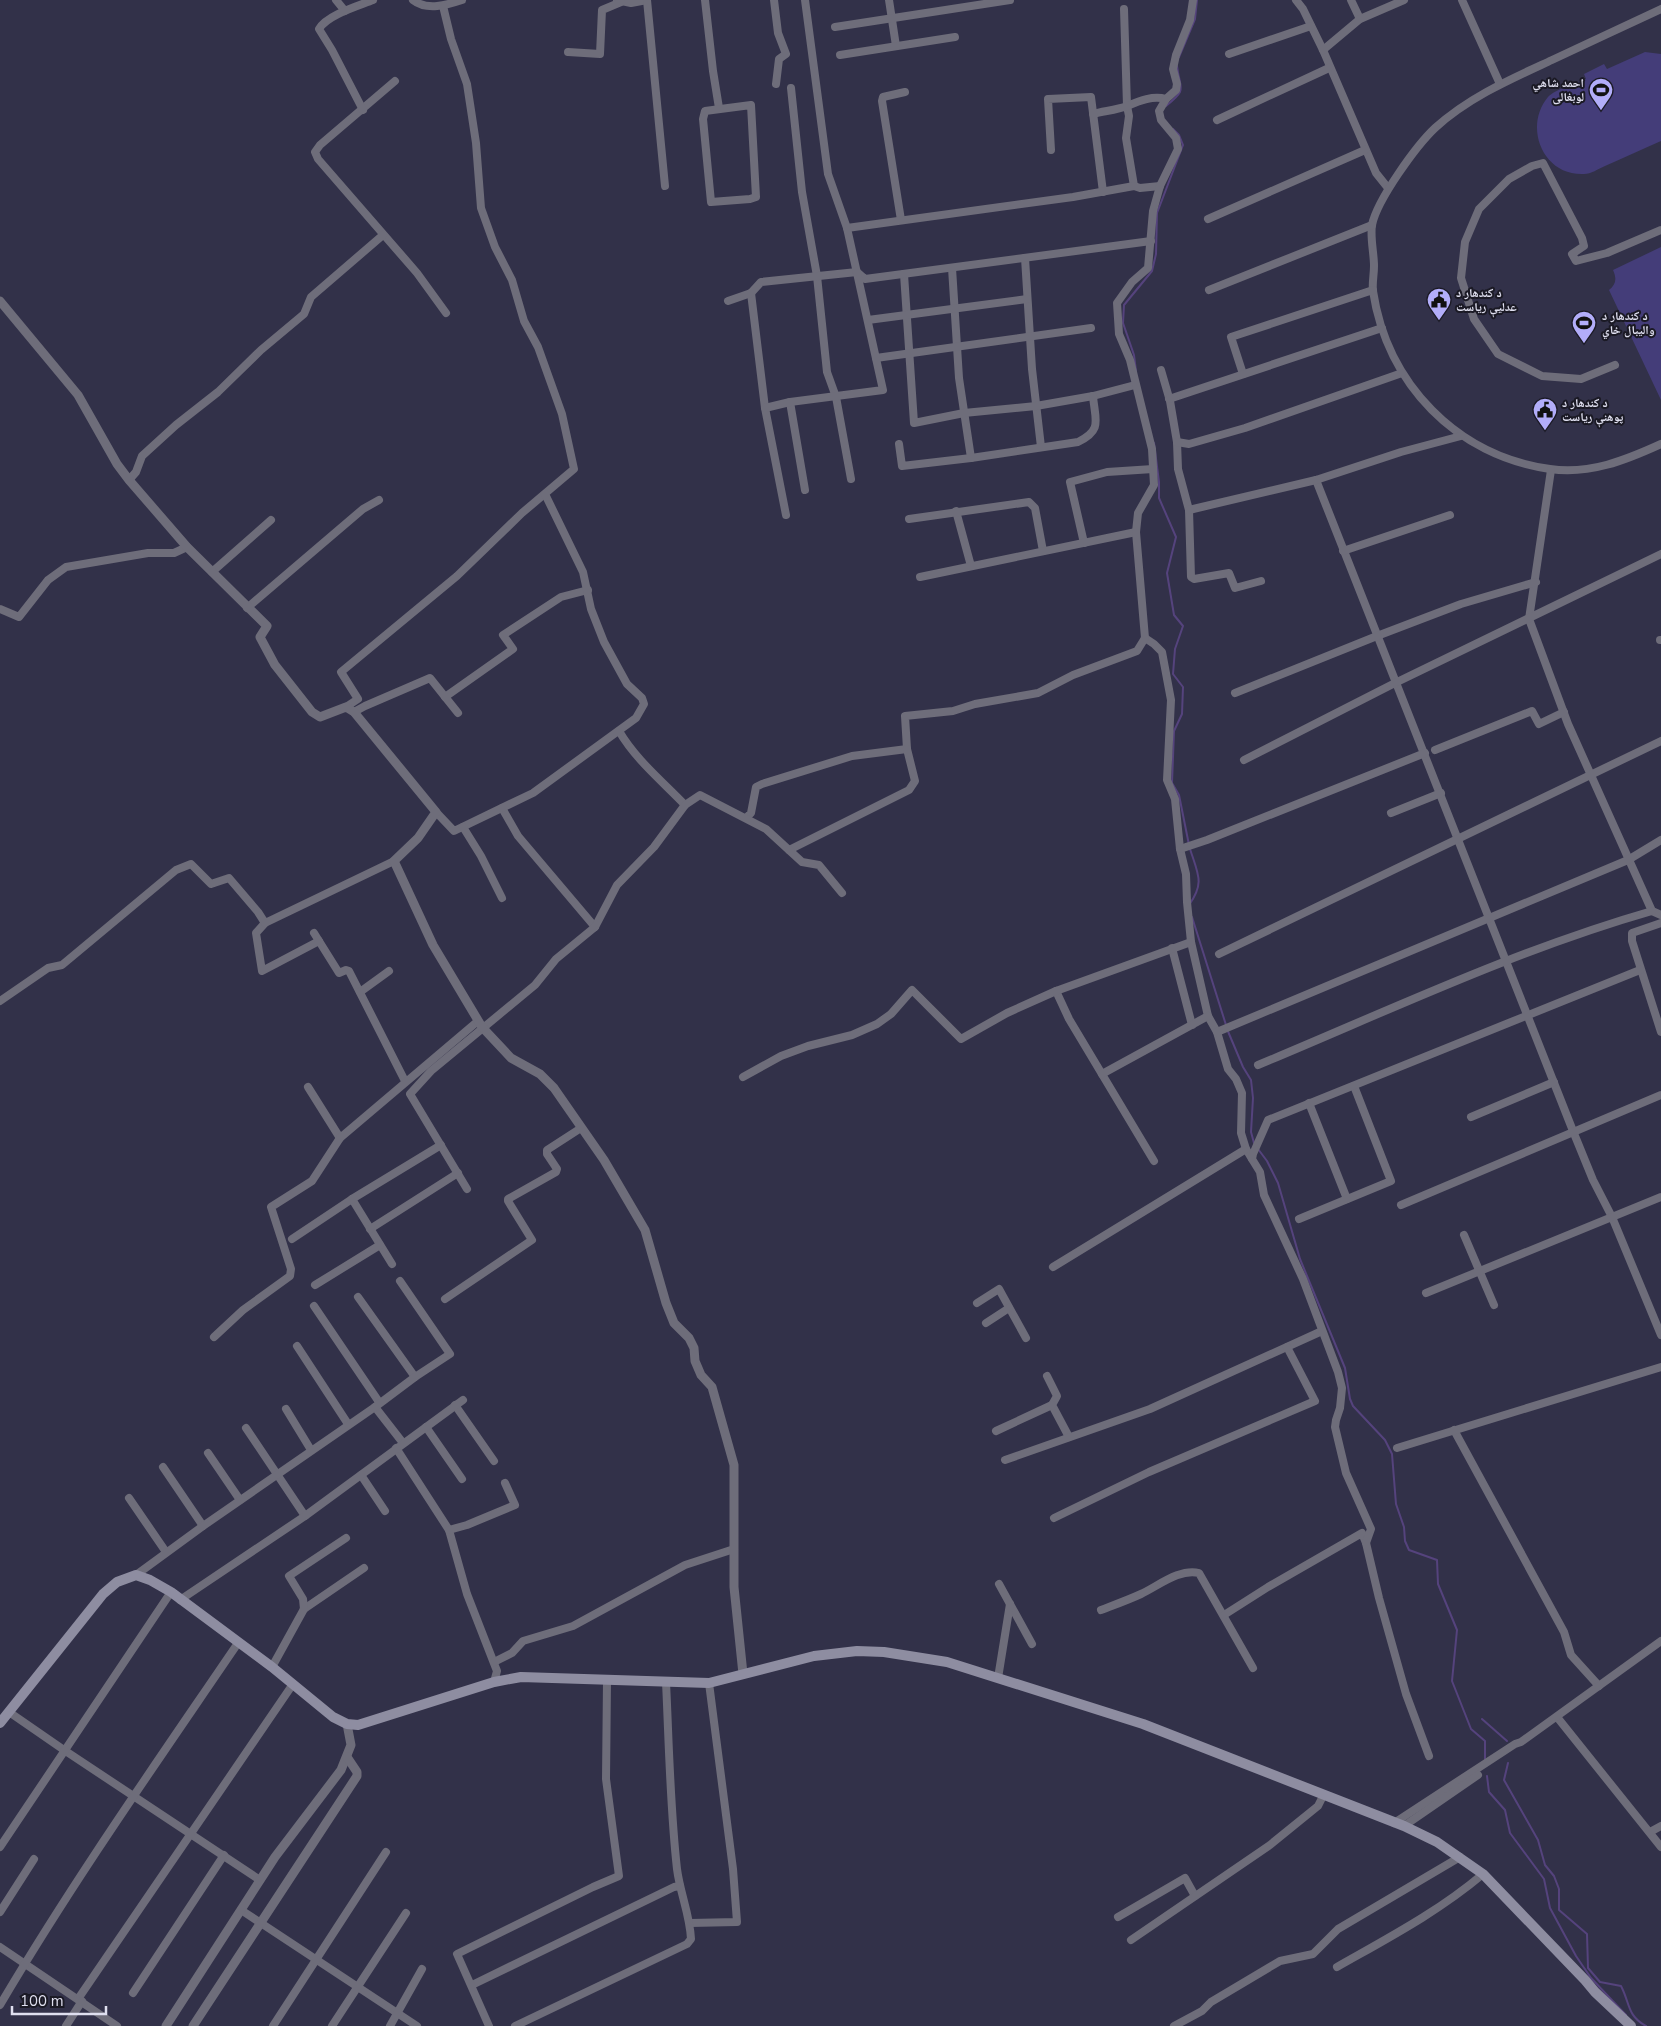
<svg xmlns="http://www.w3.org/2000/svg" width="1661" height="2026" viewBox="0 0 1661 2026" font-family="'Nunito Sans','Noto Naskh Arabic',sans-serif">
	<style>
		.green { fill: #443d79 }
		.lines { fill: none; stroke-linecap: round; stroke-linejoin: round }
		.stream { stroke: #55437d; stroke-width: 2 }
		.minor { stroke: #6e6d7a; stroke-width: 8 }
		.tertiary { stroke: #6e6d7a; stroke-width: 9 }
		.secondary { stroke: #8e8da1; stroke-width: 10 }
		.labels { text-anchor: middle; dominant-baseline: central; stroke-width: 4; stroke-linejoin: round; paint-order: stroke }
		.poi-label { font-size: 12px; font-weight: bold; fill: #dfdfef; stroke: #1b1a25; text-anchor: start }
	</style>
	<rect width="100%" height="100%" fill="#323149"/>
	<g class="green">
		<path d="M1645 52 1661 54V141C1642 149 1624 158 1605 166 1598 169 1591 174 1584 174 1543 176 1523 127 1548 97 1554 90 1577 83 1586 79L1584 74 1604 64 1607 69Z"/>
		<path d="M1661 247V400L1609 290C1616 284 1617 279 1613 270Z"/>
	</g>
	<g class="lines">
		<g class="stream">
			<polyline points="1179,57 1195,19 1197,0"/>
			<path d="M1166 106C1188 88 1180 91 1177 66"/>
			<polyline points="1136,371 1134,355 1123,323 1124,305 1152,271 1156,254 1157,213 1183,145 1179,135 1173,129"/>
			<polyline points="1154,443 1159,482 1159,498 1176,537 1167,573 1174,615 1183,626 1175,649 1173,674 1183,687 1182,714 1174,731 1172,783 1179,795 1189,845"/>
			<path d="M1189 905C1205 883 1198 874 1190 849"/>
			<polyline points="1192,917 1226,1025"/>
			<polyline points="1227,1029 1243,1067 1251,1080 1253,1098 1251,1132 1254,1143"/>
			<polyline points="1258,1149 1267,1161 1278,1183 1300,1259 1345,1368 1350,1399 1353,1406 1385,1440 1392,1454 1396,1504 1404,1527 1405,1541 1409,1550 1437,1560 1438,1584 1457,1630 1452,1681 1471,1729 1485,1741 1485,1759"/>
			<polyline points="1482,1719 1507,1741"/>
			<path d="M1508 1763 1504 1780 1538 1840 1545 1865 1554 1876 1559 1889V1910L1587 1934 1588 1968 1600 1982 1621 1986C1630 2003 1627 2016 1646 2026"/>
			<polyline points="1487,1776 1489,1792 1505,1810 1510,1833 1544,1879 1550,1908 1576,1956 1591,1978 1626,2015"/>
		</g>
		<g class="minor">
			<polyline points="336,0 345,11"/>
			<path d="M413 0C427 11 447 5 462 0"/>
			<polyline points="617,0 631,3 647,0"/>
			<polyline points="647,0 665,186"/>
			<polyline points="705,0 713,71 719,108"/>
			<polyline points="774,0 778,33 786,54 779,59 776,84"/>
			<polyline points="889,0 896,46"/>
			<polyline points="1296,0 1303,9 1323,50 1376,173 1388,188"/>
			<polyline points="1351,0 1360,19"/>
			<polyline points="1462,0 1500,84"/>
			<polyline points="1124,9 1127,106 1129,116 1126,138 1134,186"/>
			<path d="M1661 9C1625 26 1588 43 1552 60 1511 79 1469 97 1435 128 1416 146 1377 200 1372 225 1370 238 1374 253 1374 266 1374 275 1372 283 1373 291 1387 384 1457 456 1550 469 1589 475 1626 460 1661 444"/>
			<polyline points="835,27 1010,0"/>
			<polyline points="1323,50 1360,19 1404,0"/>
			<polyline points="568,52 600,54 602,10 621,2"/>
			<polyline points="1229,54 1311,26"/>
			<polyline points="840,55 955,37"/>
			<polyline points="395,81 320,145 315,152 318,159 417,273 446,313"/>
			<polyline points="791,88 802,192 817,276 827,372 836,397 851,479"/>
			<polygon points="751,105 756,197 750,199 711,202 703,119 705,111"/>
			<path d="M363 110 332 50 319 29C327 15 358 6 373 0"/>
			<path d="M1093 114C1104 111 1117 110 1127 106 1139 101 1153 95 1166 99"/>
			<polyline points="1217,120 1329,68"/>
			<polyline points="1051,150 1048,99 1091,97 1103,192"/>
			<polyline points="1208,219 1365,150"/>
			<polyline points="901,220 882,101 883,97 905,92"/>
			<polyline points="847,228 1073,197 1134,186 1140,188 1160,186"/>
			<polyline points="1025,258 1032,369 1041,447"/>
			<polyline points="952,268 959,378 971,458"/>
			<polyline points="904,274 914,423 964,413 1036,406 1093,396 1135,385"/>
			<polyline points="1209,290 1372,225"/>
			<polyline points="751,293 765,408 786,515"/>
			<polyline points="728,301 751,293 761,282 857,272 865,279 1151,241"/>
			<polyline points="868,320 1027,299"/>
			<polyline points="876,358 1091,328"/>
			<polyline points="1615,365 1581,379 1542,376 1498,354 1474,319 1461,278 1465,242 1479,209 1509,179 1532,166 1543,163 1582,238 1584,246 1572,254 1576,261 1607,253 1661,230"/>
			<polyline points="1161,370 1170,401 1177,442 1178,469 1189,510 1191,577 1194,579 1229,573 1235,588 1261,581"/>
			<polyline points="1243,374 1231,337 1373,290"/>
			<polyline points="1169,399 1382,328"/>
			<polyline points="790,402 805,490"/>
			<polyline points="765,408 790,402 883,390 847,228 828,174 805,0"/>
			<polyline points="1177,442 1189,444 1245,428 1402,373"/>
			<path d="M899 444 902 466 971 458 1078 442C1103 430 1095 420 1093 396"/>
			<polyline points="1551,470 1529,619 1568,724 1652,911 1661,915"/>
			<polyline points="129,480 136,472 142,456 176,425 218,392 261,350 304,314 311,297 383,235"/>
			<polyline points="1316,480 1573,1131 1593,1180 1612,1217 1661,1335"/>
			<polyline points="1189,510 1316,480 1401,452 1461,436"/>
			<polyline points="956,511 971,566"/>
			<polyline points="909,519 1029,502 1035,508 1043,551"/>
			<polyline points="1084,543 1070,482 1107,472 1153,469"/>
			<polyline points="1343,551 1450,515"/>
			<polyline points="212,572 271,520"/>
			<polyline points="920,577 1136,532"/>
			<polyline points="247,608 363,509 379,500"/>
			<polyline points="0,609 19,617 48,580 66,567 148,553 174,553 187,547"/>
			<polyline points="1145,638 1154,644 1162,652 1171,700 1167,780 1175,799 1180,849 1186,874 1187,902 1191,942 1208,1016 1217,1032 1228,1069 1236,1079 1242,1093 1241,1133 1246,1149 1252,1159"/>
			<polyline points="1660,640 1661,640"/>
			<polyline points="1235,693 1377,636 1461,604 1536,582"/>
			<polyline points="445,697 513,649 503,635 561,597 588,590"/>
			<polyline points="346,707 358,699 341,672 457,576 522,513 574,469 562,414 538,347 524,321 512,280 495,247 481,208 476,143 467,84 451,39 443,6"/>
			<polyline points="354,712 365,706 430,678 458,713"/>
			<path d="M619 731C636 760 662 781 685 805"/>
			<polyline points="1435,750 1532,711 1539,724 1564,712"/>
			<polyline points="1244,760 1395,683 1661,554"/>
			<polyline points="502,808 518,836 595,927"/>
			<polyline points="436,812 454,831 533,793 636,718 644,704 642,698 627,684 604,642 591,609 583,572 545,494"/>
			<polyline points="1391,813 1441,793"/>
			<polyline points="747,817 751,813 756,787 762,784 852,756 907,749 905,716 953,711 975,704 1038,693 1073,675 1137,651 1145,638 1136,532 1138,513 1154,485 1152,449 1130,360 1119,334 1117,303 1132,282 1148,268 1153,211 1160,186 1178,149 1176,138 1161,120 1159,111 1166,99 1176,90 1177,84 1173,69 1176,55 1190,20 1193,0"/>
			<polyline points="463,827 481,856 502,898"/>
			<polyline points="1180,849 1207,840 1425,753"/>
			<polyline points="789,850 909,790 915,781 907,749"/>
			<polyline points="265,923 256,933 262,971 319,941"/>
			<polyline points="1661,923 1632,933 1632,941 1661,1032"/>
			<polyline points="314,933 339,973 346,970 349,971 405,1081"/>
			<polyline points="1172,948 1192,1025"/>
			<polyline points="1219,954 1661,741"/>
			<polyline points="1056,991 1069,1019 1154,1161"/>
			<polyline points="360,992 389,971"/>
			<polyline points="0,1001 48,968 62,965 176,870 191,864 211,884 229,878 258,912 265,923 394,861"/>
			<polyline points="1217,1032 1628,860 1661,840"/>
			<path d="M1258 1065C1388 1011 1516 950 1652 911"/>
			<polyline points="1102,1074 1208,1016"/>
			<polyline points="743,1077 781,1056 808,1046 852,1035 877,1024 891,1014 912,990 961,1039 1007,1013 1056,991 1191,942"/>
			<polyline points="308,1087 340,1138"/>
			<polyline points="1309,1103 1347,1199"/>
			<polyline points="1471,1117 1554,1082"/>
			<polyline points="467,1189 410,1094 431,1071 535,985 556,959 595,927 617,885 654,847 685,805 700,795 766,829 802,862 819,865 842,893"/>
			<polyline points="352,1199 392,1264"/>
			<polyline points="1401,1205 1661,1095"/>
			<polyline points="1299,1219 1391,1181 1354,1086"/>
			<polyline points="370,1229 458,1173"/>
			<polyline points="1464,1235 1494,1305"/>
			<polyline points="292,1239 352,1199 441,1145"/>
			<polyline points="1053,1267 1246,1149"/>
			<polyline points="315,1285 380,1245"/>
			<polyline points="1426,1293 1661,1197"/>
			<polyline points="358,1297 415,1377"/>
			<polyline points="445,1299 532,1240 508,1201 508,1199 556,1172 557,1169 547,1154 547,1150 581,1128"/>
			<polyline points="977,1303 999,1289 1026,1338"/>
			<polyline points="314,1306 379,1402"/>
			<polyline points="986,1323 1009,1308"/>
			<polyline points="214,1337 243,1310 290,1276 291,1269 271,1207 312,1181 340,1138 478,1021"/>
			<polyline points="297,1346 348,1424"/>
			<polyline points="1047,1376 1057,1396 1052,1405 1069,1437"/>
			<polyline points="455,1405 494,1461"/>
			<polyline points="375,1407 403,1443"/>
			<polyline points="286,1409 311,1450"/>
			<polyline points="426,1427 462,1479"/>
			<polyline points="246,1428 305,1516"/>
			<polyline points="1454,1430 1564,1632 1571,1655 1599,1686"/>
			<polyline points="996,1431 1052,1405"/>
			<polyline points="396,1448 449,1530 467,1594 497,1671 494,1682"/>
			<polyline points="1397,1448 1661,1367"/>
			<polyline points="208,1453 240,1500"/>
			<polyline points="1005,1460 1150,1409 1322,1331"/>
			<polyline points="163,1467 203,1526"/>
			<polyline points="361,1475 385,1511"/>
			<polyline points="129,1498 166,1552"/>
			<polyline points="1054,1518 1149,1472 1315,1401 1287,1347"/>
			<polyline points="449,1530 467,1525 515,1505 505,1483"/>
			<polyline points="136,1575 203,1526 375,1407 415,1377 450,1354 400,1281"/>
			<polyline points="999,1584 1032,1644"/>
			<polyline points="180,1600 305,1516 463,1400"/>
			<polyline points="304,1609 364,1568"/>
			<path d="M1101 1610C1114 1605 1128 1600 1141 1594 1158 1586 1180 1568 1199 1573L1253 1668"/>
			<polyline points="1224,1615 1268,1587 1362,1533 1366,1543"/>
			<polyline points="494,1662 512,1653 523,1641 573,1626 685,1565 734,1549"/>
			<polyline points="272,1667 304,1609 303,1599 289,1576 346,1538"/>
			<polyline points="998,1678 1010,1604"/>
			<polyline points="9,1712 64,1750 260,1880"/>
			<polyline points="1557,1717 1661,1847"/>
			<polyline points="1429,1756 1406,1694 1379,1598 1366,1543 1371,1529 1346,1473 1335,1427 1336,1420 1340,1408 1342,1388 1338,1372 1303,1279 1264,1195 1260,1172 1252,1159 1253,1154 1268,1120 1640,970"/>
			<polyline points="1394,1823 1515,1744 1521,1742 1661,1641"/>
			<polyline points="1404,1826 1478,1775"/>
			<polyline points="1650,1832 1661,1826"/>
			<polyline points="0,1847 171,1592"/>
			<polyline points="241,1910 417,2026"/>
			<polyline points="0,1912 34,1859"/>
			<polyline points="1118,1917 1185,1878 1195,1896"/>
			<polyline points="690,1923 737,1922 733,1869 709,1683"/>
			<polyline points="1131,1940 1270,1845 1318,1806 1323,1796"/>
			<polyline points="0,1947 117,2026"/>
			<path d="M1337 1967C1388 1938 1438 1912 1483 1874"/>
			<polyline points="472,1985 674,1887 680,1886"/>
			<polyline points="133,1993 224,1855"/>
			<polyline points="78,1999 293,1684"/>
			<path d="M0 2005C74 1880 157 1762 238 1643"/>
			<polyline points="66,2026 82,2001"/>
			<polyline points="273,2026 386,1852"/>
			<polyline points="332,2026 406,1913"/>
			<polyline points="390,2026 422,1969"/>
			<polyline points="489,2026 457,1954 593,1887 619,1876 606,1779 607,1681"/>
			<path d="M515 2026 687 1944 691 1939C690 1915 680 1893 677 1869 670 1807 669 1744 666 1682"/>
			<polyline points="1174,2026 1202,2011 1211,2002 1280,1961 1313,1954 1338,1929 1460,1857"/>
		</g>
		<g class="tertiary">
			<polyline points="0,301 78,395 117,464 129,480 187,547 267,626 260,637 275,665 312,712 320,717 346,707 354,712 436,812 418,838 394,861 433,945 482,1027 511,1058 540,1074 554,1088 604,1160 645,1230 666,1303 674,1323 689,1338 694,1348 695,1361 701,1375 712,1387 734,1465 734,1587 743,1674"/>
			<polyline points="166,2026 275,1857 341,1770 351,1745 347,1724"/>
			<polyline points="193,2026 357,1776 357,1772 347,1757"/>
		</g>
		<polyline class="secondary" points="0,1723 103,1594 117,1582 136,1575 150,1580 171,1592 272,1667 333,1717 347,1724 358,1725 494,1682 521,1677 709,1683 814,1656 857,1651 884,1652 947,1662 1143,1724 1404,1826 1437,1842 1483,1874 1585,1980 1595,1992 1631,2026"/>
	</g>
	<defs>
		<symbol id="stadium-pin" viewBox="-11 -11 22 30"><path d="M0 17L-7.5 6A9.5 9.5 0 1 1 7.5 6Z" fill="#b2adf9" stroke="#1b1a25"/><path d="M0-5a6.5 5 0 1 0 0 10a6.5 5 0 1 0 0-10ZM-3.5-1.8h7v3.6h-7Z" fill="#111"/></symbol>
		<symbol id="civic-pin" viewBox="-11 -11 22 30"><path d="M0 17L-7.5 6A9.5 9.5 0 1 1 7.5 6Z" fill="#b2adf9" stroke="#1b1a25"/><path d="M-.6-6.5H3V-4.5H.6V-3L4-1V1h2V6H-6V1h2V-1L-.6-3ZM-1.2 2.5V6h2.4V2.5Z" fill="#111"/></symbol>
	</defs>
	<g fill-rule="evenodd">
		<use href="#stadium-pin" x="1587" y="76" width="28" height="38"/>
		<use href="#civic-pin" x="1425" y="286" width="28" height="38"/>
		<use href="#stadium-pin" x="1570" y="309" width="28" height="38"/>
		<use href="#civic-pin" x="1531" y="396" width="28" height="38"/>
	</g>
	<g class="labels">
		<g class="poi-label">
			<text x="1584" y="83" text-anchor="end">احمد شاهي<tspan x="1584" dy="14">لوبغالی</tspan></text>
			<text x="1456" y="293">د کندهار د<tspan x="1456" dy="14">عدلیې رياست</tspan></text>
			<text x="1602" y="316">د کندهار د<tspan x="1602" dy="14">واليبال ځاي</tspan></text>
			<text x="1562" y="403">د کندهار د<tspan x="1562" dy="14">پوهنې رياست</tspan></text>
		</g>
	</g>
	<path d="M12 2006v8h94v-8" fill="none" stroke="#dfdfef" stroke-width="2.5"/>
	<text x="20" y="2006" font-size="15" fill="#dfdfef" stroke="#1b1a25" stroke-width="4" paint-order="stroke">100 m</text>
</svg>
